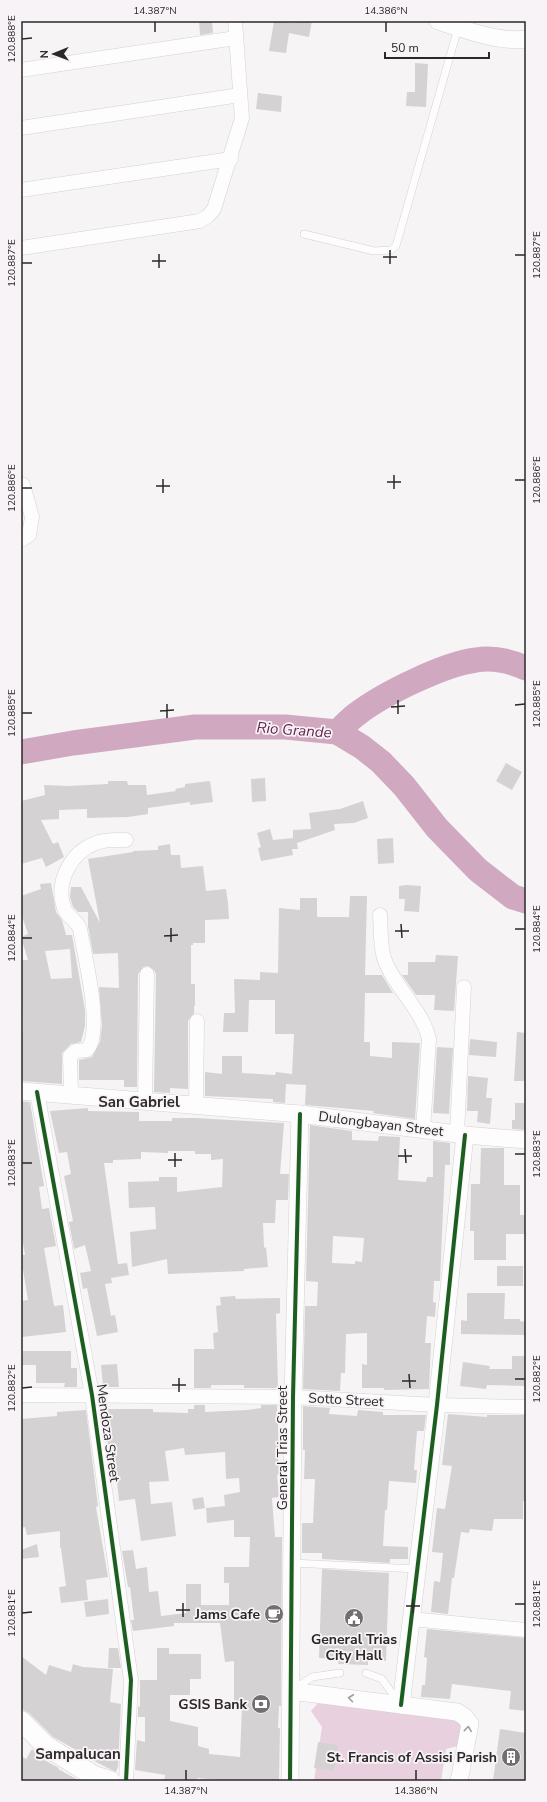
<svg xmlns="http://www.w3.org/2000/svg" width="547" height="1802" viewBox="0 0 547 1802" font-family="'Nunito Sans',sans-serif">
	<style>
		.green { fill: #e9d0de }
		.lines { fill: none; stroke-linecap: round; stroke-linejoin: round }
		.river { stroke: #d0a9c0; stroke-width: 25 }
		.building { fill: #d5d2d4; fill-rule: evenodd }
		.service-casing { stroke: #d3d1d3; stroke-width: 8 }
		.minor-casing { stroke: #d3d1d3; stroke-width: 15 }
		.tertiary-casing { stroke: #d3d1d3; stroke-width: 18 }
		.secondary-casing { stroke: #d3d1d3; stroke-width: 21 }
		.service { stroke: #fefdfe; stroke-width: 7 }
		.minor { stroke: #fefdfe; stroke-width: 14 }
		.tertiary { stroke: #fefdfe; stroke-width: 17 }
		.secondary { stroke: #fefdfe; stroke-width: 20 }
		.cycleway-casing { stroke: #f8f3f6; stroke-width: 6 }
		.cycleway { stroke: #1b5e20; stroke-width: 4 }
		.oneway { stroke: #9f9d9e }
		.ticks { fill: none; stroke: #2a2829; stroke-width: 1.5 }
		.labels { text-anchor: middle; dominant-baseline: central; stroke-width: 3.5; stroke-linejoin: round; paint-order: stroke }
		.street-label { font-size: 14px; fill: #2a2829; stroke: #f8f3f6 }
		.poi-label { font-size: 14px; font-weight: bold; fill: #2a2829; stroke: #f8f3f6; text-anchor: end }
		.water-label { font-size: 15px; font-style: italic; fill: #65244f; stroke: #f8f3f6 }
		.neighbourhood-label { font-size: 15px; font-weight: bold; fill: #2f2b2d; stroke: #f8f3f6 }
		.neatline { fill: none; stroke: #2a2829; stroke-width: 1.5 }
		.ticks-label { font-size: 10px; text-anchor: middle; fill: #2a2829 }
	</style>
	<rect width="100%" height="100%" fill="#f7f4f6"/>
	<polygon class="green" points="318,1703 461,1721 463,1745 446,1749 441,1781 314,1781 322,1727 311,1711"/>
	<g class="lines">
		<g class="river">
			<path d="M337 732C344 726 350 719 357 714 383 694 444 664 476 660 494 657 510 661 526 668"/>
			<polyline points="21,752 73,743 195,727 285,727 337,732 362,747 381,762 404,786 437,828 478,870 513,897 526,901"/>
		</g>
	</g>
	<g class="building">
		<polygon points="199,21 212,21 213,33 200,35"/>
		<polygon points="274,21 293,23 294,21 312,21 309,37 289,33 286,53 269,51"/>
		<polygon points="415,63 428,64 426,107 406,106 407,92 415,92"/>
		<polygon points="258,93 282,96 281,112 256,109"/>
		<polygon points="506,763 522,772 512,790 496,781"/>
		<polygon points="265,778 266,801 252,802 251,779"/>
		<polygon points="108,781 127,781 128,785 146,785 147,795 176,791 175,789 185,787 185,784 210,781 213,802 190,805 190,802 148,808 148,814 128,817 87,818 87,809 59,810 59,819 41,820 53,844 58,842 64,857 46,867 42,858 21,864 21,801 45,795 44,785 68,786 108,784"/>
		<polygon points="363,801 368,818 354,823 334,824 335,830 297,843 298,849 292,849 293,855 261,861 258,848 261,847 257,833 270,829 273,840 293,838 293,830 311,829 309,813 340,809"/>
		<polygon points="393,838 394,863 378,864 377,839"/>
		<polygon points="170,844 171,855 180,855 181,868 203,866 206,891 226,889 228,903 229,919 205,920 205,943 193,943 193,945 191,945 191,984 195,984 195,1006 194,1006 194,1013 188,1021 188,1089 170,1088 170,1093 154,1092 156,974 154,970 148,966 143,967 138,974 137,1087 124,1087 124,1080 79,1080 79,1060 92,1057 100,1042 102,1026 99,987 119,988 118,953 93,954 88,926 88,912 78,912 73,907 70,897 71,887 81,887 100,923 88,859 133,852 133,851 158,850 158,846"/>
		<path d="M51 883 56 912 62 920 66 935H72L85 1010V1026L81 1042 71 1044 62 1053V1084L21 1081V1030H23L21 960H28L21 937 28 934 21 913V896L41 889 40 884ZM70 949 72 978 51 979 45 951Z"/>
		<polygon points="406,885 421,886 419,912 404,911 405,899 399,899 399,886"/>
		<polygon points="350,896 367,896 365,975 382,975 393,993 365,993 364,1042 370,1042 370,1056 392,1058 392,1042 420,1043 415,1119 373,1113 374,1111 305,1105 306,1085 286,1084 285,1103 273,1102 273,1099 205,1096 205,1072 222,1074 222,1056 242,1056 242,1073 275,1075 276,1072 292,1074 294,1034 275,1034 275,1000 249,1000 248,1032 223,1032 224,1013 235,1013 234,979 260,980 260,972 278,973 279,908 300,910 300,898 317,898 317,917 349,917"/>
		<polygon points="436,955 458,956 454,1011 434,1010 435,995 416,995 402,975 408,975 408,962 435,962"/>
		<polygon points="517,1032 526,1033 526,1081 514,1081"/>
		<polygon points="470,1039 497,1042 496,1057 469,1055"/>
		<polygon points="437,1047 453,1048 449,1114 433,1113"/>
		<polygon points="468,1076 488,1078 486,1098 492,1098 490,1124 477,1122 478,1111 467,1111"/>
		<polygon points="21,1101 30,1102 44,1186 39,1187 42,1209 49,1208 56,1246 44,1248 54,1306 63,1305 66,1332 22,1337 21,1301 28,1300 23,1270 21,1270 21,1255 25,1255 21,1231"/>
		<polygon points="515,1103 526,1103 526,1130 512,1129 512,1120 515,1120"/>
		<polygon points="88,1108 88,1111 139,1112 139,1121 172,1121 172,1118 196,1118 284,1123 280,1174 289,1174 288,1200 276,1200 275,1223 263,1223 264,1248 266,1247 268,1267 244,1269 244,1271 168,1274 167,1259 132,1267 130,1232 156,1229 155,1207 129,1208 128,1182 159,1181 159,1177 177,1177 177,1192 222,1187 223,1159 211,1160 211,1154 195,1154 195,1151 168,1151 168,1153 141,1152 141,1159 113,1160 113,1163 104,1163 118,1264 127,1263 129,1275 111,1278 112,1283 105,1284 111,1316 115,1315 118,1332 97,1336 87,1288 83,1289 80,1273 91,1271 85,1245 74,1249 69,1222 73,1221 64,1176 71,1174 67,1152 59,1153 50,1111"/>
		<path d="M310 1125 352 1131V1140L378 1141 379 1136 400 1137 398 1180 426 1182 427 1177H433V1141L450 1143V1165H445L440 1281H434L433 1302 436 1303 435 1317 427 1316 425 1343H431L429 1389 384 1390V1388H362V1364L367 1365V1333L346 1334 345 1373H341L340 1391 303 1389 305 1306H317L318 1282 306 1281ZM333 1236 364 1238 362 1262 355 1261V1264L332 1263Z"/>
		<polygon points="481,1148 504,1148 504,1185 520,1185 520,1215 526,1215 526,1234 506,1234 506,1260 474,1260 474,1231 470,1231 471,1184 480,1184"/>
		<rect x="497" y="1266" width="26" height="20"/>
		<polygon points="467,1293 505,1293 504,1319 520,1319 520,1321 526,1322 526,1335 461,1334 461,1320 467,1321"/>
		<polygon points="235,1296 236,1299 280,1298 280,1313 276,1314 278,1388 244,1388 244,1385 211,1385 211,1388 194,1388 194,1349 214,1349 213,1333 218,1332 216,1306 221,1305 220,1297"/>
		<polygon points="23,1351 71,1351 71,1368 77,1368 77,1387 64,1387 65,1383 36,1383 36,1365 21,1365 21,1354 23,1354"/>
		<polygon points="512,1356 526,1356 526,1386 487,1385 486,1389 460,1386 463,1362 490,1366 489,1369 512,1369"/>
		<polygon points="117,1364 119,1387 103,1387 101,1365"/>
		<polygon points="194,1405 205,1405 205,1412 247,1410 261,1408 261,1405 277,1405 279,1448 277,1448 280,1475 277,1475 279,1497 272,1498 275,1537 282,1537 281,1706 279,1706 278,1728 280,1728 279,1781 231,1781 197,1778 197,1781 164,1781 165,1775 135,1770 137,1740 145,1742 145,1717 138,1717 138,1706 140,1707 140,1680 157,1680 157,1648 169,1648 169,1654 201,1654 201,1679 190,1679 190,1695 170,1695 170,1721 198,1727 198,1746 209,1749 209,1754 240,1757 242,1706 234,1706 234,1661 225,1662 220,1623 174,1623 174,1626 133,1631 131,1620 134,1620 130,1587 128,1587 122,1551 133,1550 136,1569 147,1567 149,1592 158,1591 161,1616 186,1613 186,1584 201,1584 201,1605 229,1605 229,1583 224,1583 224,1567 249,1567 250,1537 234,1537 234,1520 207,1523 206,1508 225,1506 224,1495 240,1492 239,1478 226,1479 225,1452 185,1455 184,1448 165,1451 169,1481 149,1482 151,1504 172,1502 176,1536 141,1541 135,1499 119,1501 115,1461 110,1462 103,1409 153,1409 153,1412 188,1413 188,1409 194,1409"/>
		<polygon points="303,1406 330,1408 329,1414 357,1416 358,1410 383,1412 383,1415 426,1415 424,1431 417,1431 414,1470 417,1470 416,1483 389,1481 387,1510 385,1510 383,1546 408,1547 408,1559 390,1559 390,1563 322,1559 322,1553 302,1553 302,1523 313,1523 315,1479 304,1479 305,1450 303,1450"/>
		<polygon points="86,1410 98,1506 96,1507 108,1577 86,1580 88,1600 61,1603 59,1587 66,1586 61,1548 60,1548 60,1531 27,1535 25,1527 21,1528 21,1419 57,1416 57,1412"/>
		<polygon points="448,1414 487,1417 487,1415 526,1415 526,1501 523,1501 523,1519 494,1519 492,1531 470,1529 469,1533 461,1532 454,1578 452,1578 448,1614 431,1612 434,1581 440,1582 443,1553 432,1552 437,1508 445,1509 452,1466 442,1465"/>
		<polygon points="203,1497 205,1508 194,1510 192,1499"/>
		<polygon points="37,1544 39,1557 21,1559 21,1550"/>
		<polygon points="322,1569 389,1573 386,1661 368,1660 368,1665 338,1664 339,1659 319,1658"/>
		<polygon points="108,1599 109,1614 86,1617 84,1602"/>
		<polygon points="427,1629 526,1638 526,1711 509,1709 511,1691 452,1684 450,1699 421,1697 422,1685 425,1685 427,1658 424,1657"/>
		<polygon points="109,1648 118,1648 121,1668 108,1668"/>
		<polygon points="21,1656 46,1675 49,1665 71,1672 73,1664 83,1667 113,1669 110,1702 121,1704 118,1767 116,1772 80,1754 78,1751 53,1737 29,1713 21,1709"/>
		<polygon points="500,1729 526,1733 526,1781 493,1781"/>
		<polygon points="318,1742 338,1745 334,1771 314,1768"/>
		<polygon points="32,1749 44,1760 59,1768 58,1769 80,1781 21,1781 21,1756 26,1759"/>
	</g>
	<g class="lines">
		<defs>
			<g id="service">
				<polyline points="304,234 374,251 391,250 396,246 458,28"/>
				<polyline points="292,1563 417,1569"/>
				<polyline points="366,1673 382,1679 399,1703"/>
				<polyline points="294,1689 312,1677 340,1673"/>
			</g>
			<g id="minor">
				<polyline points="21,70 236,38"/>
				<polyline points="21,128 240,95"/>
				<polyline points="21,190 231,159"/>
				<polyline points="21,248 200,221 208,216 214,209 242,118 235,21"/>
				<polyline points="21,485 23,485 32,517 29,535 21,540"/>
				<path d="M380 915C381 929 380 945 384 958 394 987 422 1009 429 1039L423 1130"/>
				<polyline points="37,1092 92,1395 131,1680 126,1781"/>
				<path d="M71 1095 70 1056 76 1051 87 1050C104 1031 84 954 80 929 77 920 67 917 64 908 55 882 71 852 96 843 105 839 116 840 126 840"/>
				<polyline points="145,1101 147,974"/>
				<polyline points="196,1105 197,1021"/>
				<polyline points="457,1134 464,987"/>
				<polyline points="21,1395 293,1397 437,1405 526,1407"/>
				<polyline points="411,1619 526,1630"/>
			</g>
			<g id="tertiary">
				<path d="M438 21C463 29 500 43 526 39"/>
				<polyline points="21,1091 300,1114 465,1135 526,1140"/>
				<polyline points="291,1691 457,1712 465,1717 470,1724 459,1781"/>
				<polyline points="401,1705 437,1405 465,1135"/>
				<polyline points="290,1781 293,1397 300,1114"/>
			</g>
			<polyline id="secondary" points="21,1721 46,1746 94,1776 110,1781"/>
		</defs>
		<use href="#service" class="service-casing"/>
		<use href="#minor" class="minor-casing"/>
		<use href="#tertiary" class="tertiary-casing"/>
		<use href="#secondary" class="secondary-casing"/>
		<use href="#service" class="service"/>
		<use href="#minor" class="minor"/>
		<use href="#tertiary" class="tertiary"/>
		<use href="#secondary" class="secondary"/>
		<defs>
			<g id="cycleway">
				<polyline points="37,1092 92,1395 131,1680 126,1781"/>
				<polyline points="401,1705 437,1405 465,1135"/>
				<polyline points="290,1781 293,1397 300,1114"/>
			</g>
		</defs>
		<use href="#cycleway" class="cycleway-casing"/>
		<use href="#cycleway" class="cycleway"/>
	</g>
	<defs><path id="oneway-chevron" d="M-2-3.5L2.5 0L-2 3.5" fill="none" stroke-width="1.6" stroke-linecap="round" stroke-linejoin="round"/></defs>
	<g class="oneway">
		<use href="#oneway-chevron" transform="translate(351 1698) rotate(-173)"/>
		<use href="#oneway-chevron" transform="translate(468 1729) rotate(-84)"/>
	</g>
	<path class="ticks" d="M155 22V32M386 22V32M22 39 32 38M390 250V264M159 254V268M515 255H525M383 257H397M152 261H166M22 263H32M394 475V489M163 479V493M515 480H525M387 482H401M156 486H170M22 488H32M398 700V714M167 704V718M515 705 525 704M391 707 405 706M160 711 174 710M22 713H32M401 924 402 938M171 928V942M515 929H525M395 931H409M164 936 178 935M22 938H32M405 1149 406 1163M175 1153V1167M515 1154H525M398 1156H412M168 1160H182M22 1163H32M409 1374 410 1388M179 1378V1392M515 1379H525M402 1381H416M172 1385H186M22 1388 32 1387M413 1599V1613M183 1603V1617M515 1604H525M406 1606H420M176 1610H190M22 1613 32 1612M186 1770V1780M416 1770V1780"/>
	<defs>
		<symbol id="cafe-disc" viewBox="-11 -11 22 22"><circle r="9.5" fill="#726f71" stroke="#f8f3f6"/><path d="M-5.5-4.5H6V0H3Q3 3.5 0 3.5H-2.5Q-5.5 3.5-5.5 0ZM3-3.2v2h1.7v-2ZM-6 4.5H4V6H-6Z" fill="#fff"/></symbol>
		<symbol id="civic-disc" viewBox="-11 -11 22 22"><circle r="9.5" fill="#726f71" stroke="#f8f3f6"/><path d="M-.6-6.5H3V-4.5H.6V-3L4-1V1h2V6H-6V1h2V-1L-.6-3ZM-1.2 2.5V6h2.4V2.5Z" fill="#fff"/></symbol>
		<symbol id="bank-disc" viewBox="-11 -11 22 22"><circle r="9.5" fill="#726f71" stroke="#f8f3f6"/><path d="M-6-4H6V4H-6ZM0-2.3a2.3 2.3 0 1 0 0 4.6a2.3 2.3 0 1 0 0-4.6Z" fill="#fff"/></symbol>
		<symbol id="building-disc" viewBox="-11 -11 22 22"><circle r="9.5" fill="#726f71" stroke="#f8f3f6"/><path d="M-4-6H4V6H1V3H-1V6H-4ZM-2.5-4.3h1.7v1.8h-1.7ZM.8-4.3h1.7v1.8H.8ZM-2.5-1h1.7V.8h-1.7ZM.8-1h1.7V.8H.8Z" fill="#fff"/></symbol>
	</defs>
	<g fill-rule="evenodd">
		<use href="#cafe-disc" x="263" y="1603" width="22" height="22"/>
		<use href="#civic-disc" x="343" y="1607" width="22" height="22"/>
		<use href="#bank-disc" x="250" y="1693" width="22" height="22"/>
		<use href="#building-disc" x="500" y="1746" width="22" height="22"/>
	</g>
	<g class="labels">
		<g class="street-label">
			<text transform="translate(381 1124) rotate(7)">Dulongbayan Street</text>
			<text transform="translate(346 1400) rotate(3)">Sotto Street</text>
			<text transform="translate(108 1433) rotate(82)">Mendoza Street</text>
			<text transform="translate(282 1448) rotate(-90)">General Trias Street</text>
		</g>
		<g class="poi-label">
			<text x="260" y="1614">Jams Cafe</text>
			<text x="354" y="1639" text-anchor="middle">General Trias<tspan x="354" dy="16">City Hall</tspan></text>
			<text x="247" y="1704">GSIS Bank</text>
			<text x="497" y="1757">St. Francis of Assisi Parish</text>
		</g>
		<g class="water-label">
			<text transform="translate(294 730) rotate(4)">Rio Grande</text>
		</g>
		<g class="neighbourhood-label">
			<text x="139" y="1102">San Gabriel</text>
			<text x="78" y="1754">Sampalucan</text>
		</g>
	</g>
	<rect width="547" height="1802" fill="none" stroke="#f8f3f6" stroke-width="44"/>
	<g transform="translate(54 54) rotate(269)" stroke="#f8f3f6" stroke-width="3" paint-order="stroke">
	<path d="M0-3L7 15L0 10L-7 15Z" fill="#2a2829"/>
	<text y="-6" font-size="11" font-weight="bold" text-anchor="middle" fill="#2a2829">N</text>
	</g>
	<path d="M385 52v6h104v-6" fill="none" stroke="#2a2829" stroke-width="2"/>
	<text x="391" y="52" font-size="12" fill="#2a2829" stroke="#f8f3f6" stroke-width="3" paint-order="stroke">50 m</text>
	<rect x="22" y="22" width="503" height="1758" class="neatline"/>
	<g class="ticks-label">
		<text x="155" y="14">14.387°N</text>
		<text x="386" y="14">14.386°N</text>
		<text transform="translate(11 39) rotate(-90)" y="4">120.888°E</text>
		<text transform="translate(536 255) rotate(-90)" y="4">120.887°E</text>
		<text transform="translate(11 263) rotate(-90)" y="4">120.887°E</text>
		<text transform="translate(536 480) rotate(-90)" y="4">120.886°E</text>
		<text transform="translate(11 488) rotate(-90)" y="4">120.886°E</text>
		<text transform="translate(536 704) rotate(-90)" y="4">120.885°E</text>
		<text transform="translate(11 713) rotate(-90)" y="4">120.885°E</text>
		<text transform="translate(536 929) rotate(-90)" y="4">120.884°E</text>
		<text transform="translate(11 938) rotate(-90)" y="4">120.884°E</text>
		<text transform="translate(536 1154) rotate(-90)" y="4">120.883°E</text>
		<text transform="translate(11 1163) rotate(-90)" y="4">120.883°E</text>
		<text transform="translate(536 1379) rotate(-90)" y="4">120.882°E</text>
		<text transform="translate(11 1388) rotate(-90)" y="4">120.882°E</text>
		<text transform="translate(536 1604) rotate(-90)" y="4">120.881°E</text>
		<text transform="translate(11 1613) rotate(-90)" y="4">120.881°E</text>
		<text x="186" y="1794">14.387°N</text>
		<text x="416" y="1794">14.386°N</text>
	</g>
</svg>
